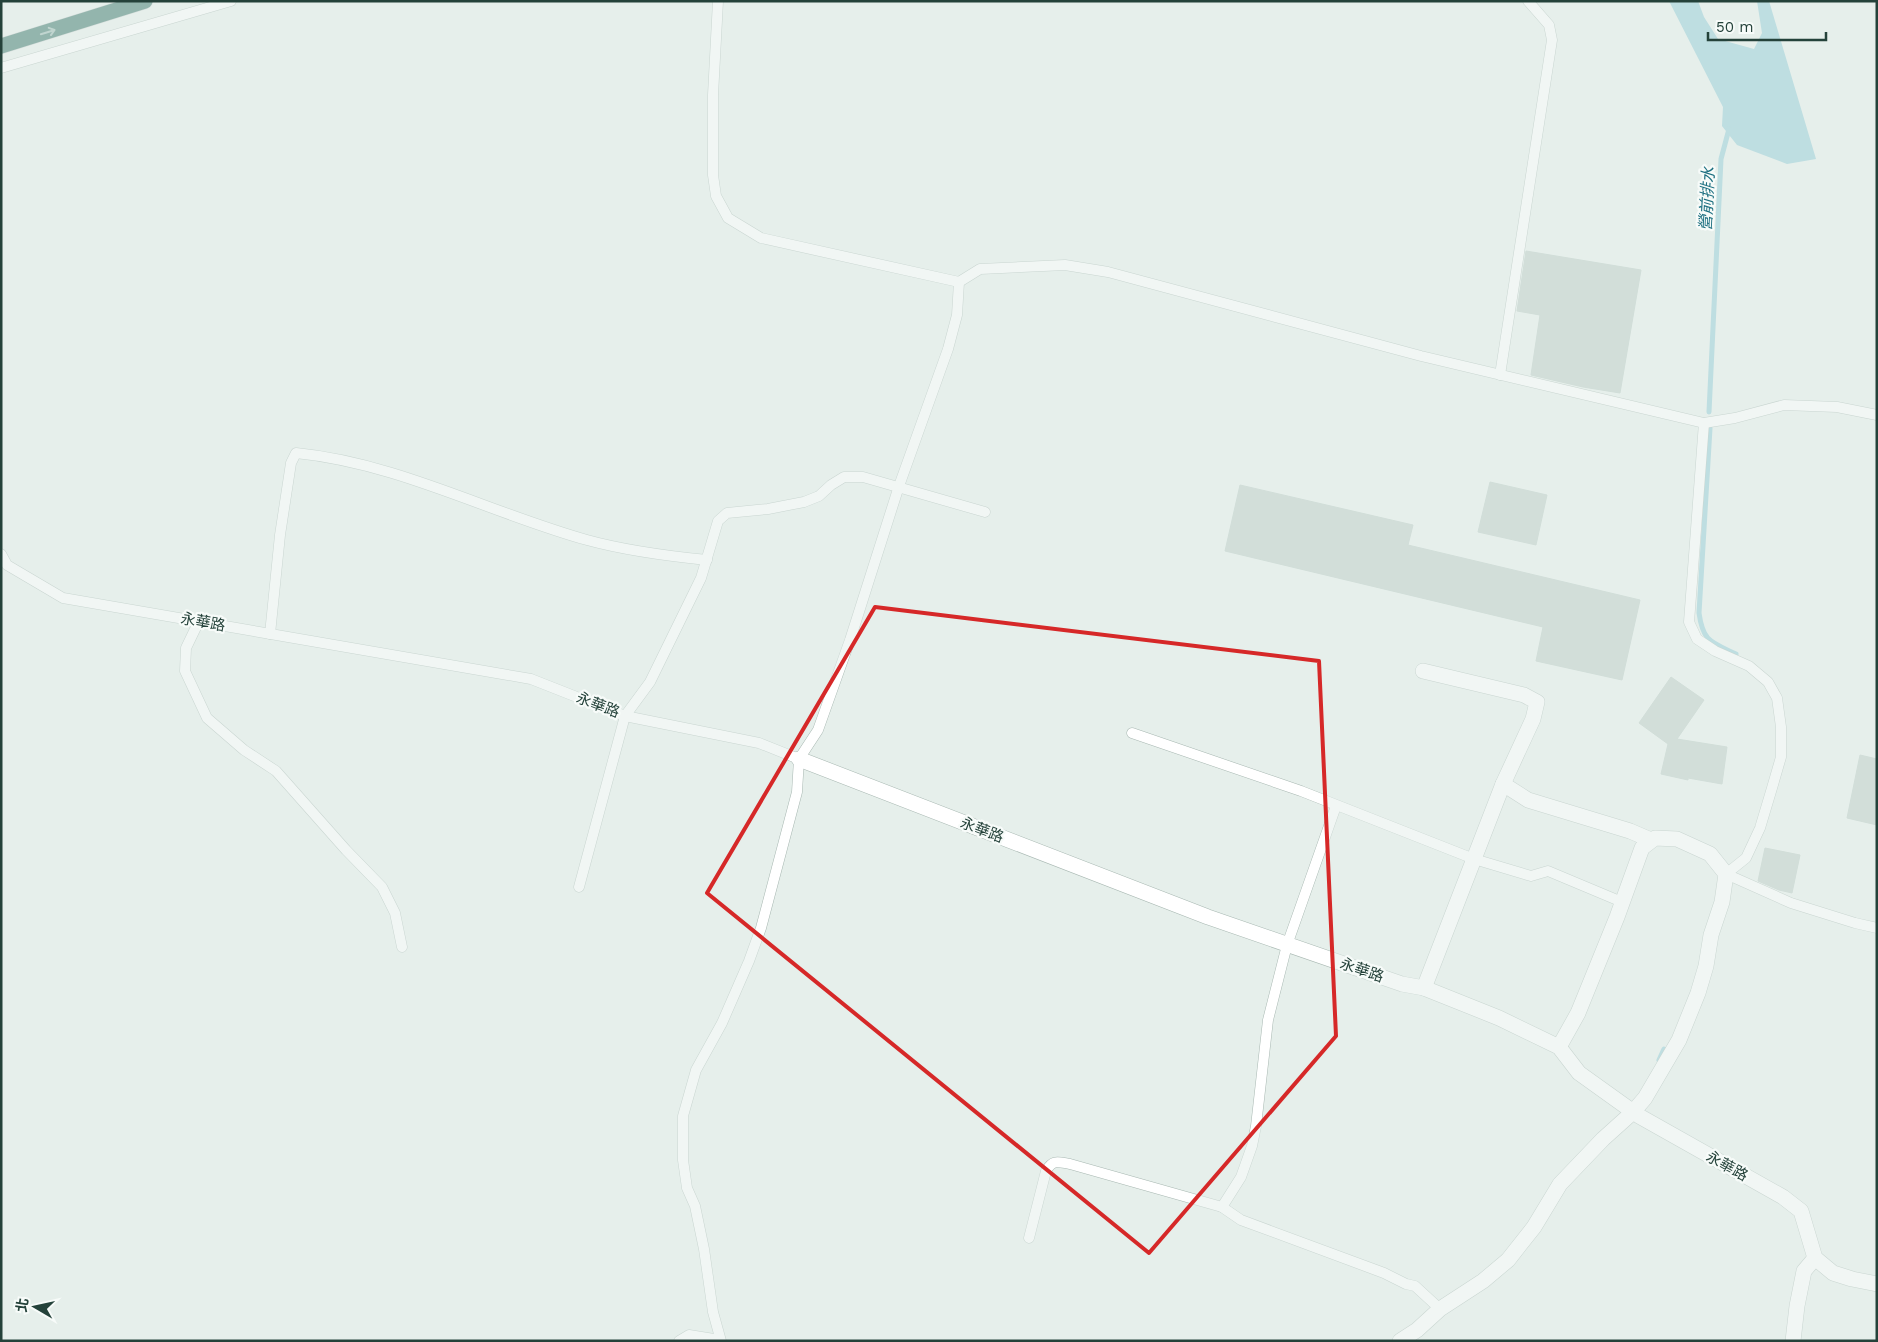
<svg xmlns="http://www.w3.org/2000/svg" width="1878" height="1342" viewBox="0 0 1878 1342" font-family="'Work Sans','Noto Sans TC',sans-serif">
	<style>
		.water { fill: #8ec9d4 }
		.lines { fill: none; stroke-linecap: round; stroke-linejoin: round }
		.stream { stroke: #8ec9d4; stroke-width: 5 }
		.building { fill: #bbcac4; stroke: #b8c9c2 }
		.service-casing { stroke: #a8b8b2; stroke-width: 11 }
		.minor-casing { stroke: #a8b8b2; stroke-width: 16 }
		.motorway-casing { stroke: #c2cac8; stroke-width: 16 }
		.service { stroke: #fff; stroke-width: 10 }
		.minor { stroke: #fff; stroke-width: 15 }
		.motorway { stroke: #2f6f62; stroke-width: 15 }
		.oneway { stroke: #93b5ae }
		.marked { fill: none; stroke: #d62828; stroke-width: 4; stroke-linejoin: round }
		.labels { text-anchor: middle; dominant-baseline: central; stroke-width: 4.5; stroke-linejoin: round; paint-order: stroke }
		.street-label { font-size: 15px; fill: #24423a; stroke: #f7fbf9 }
		.water-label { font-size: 16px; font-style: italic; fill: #1c6f80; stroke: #f7fbf9 }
	</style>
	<rect width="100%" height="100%" fill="#e6efeb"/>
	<polygon class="water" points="1669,1 1698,1 1704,17 1718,39 1754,49 1762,33 1757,1 1769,1 1816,159 1787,164 1737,145 1722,126 1723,107"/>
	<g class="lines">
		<g class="stream">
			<polyline points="1709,412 1721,159 1729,129"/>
			<path d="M1710 428 1699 613C1703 642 1711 642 1736 654"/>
			<polyline points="1659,1060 1664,1049"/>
		</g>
	</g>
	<g class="building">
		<polygon points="1526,251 1641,270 1620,393 1583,387 1531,375 1540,315 1517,311"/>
		<polygon points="1490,482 1547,495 1536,545 1478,532"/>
		<polygon points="1240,485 1413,525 1408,545 1640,600 1622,680 1536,661 1543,627 1225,551"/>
		<polygon points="1671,677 1704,700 1677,739 1727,747 1722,784 1688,778 1688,780 1661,774 1668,744 1639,723"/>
		<polygon points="1860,755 1877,759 1877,825 1847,818"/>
		<polygon points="1765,848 1800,855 1792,893 1779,890 1758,881"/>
	</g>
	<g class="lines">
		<defs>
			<g id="service">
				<polyline points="718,1 713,95 713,175 716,196 728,218 761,238 959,282 980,269 1065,265 1108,272 1421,356 1704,423 1735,418 1784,405 1837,407 1877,415"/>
				<polyline points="1,68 231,1"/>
				<polyline points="1500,375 1552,40 1549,25 1528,1"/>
				<polyline points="1704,423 1689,622 1697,639 1715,651 1749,666 1768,682 1777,698 1781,727 1781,757 1772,788 1760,828 1746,858 1726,874 1791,903 1855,923 1877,928"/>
				<polyline points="1,554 7,565 63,598 531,679 625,716 759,743 799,759"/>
				<polyline points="199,621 186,648 185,671 207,718 244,750 276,771 346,850 382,887 395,913 402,947"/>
				<path d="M270 634 280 535 291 463 296 453C398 463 490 513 587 540 627 551 667 556 707 560"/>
				<polyline points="1132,733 1301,791 1474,859 1531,876 1548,871 1622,902"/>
				<polyline points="579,887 625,716 650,682 701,578 718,521 727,513 768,509 804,502 819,496 831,485 844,477 863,477 985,512"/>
				<polyline points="1222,1207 1241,1177 1252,1146 1256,1126 1268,1020 1287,945 1336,806"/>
				<path d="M1029 1238 1046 1171C1053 1159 1058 1162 1070 1164L1222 1207 1241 1220 1384 1273 1406 1284 1415 1286 1440 1309"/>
				<polyline points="679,1341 689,1335 720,1340"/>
				<polyline points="721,1341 713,1312 704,1249 695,1206 687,1188 683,1160 683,1116 696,1070 722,1023 749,961 761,928 797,792 799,759 818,730 850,640 899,486 948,349 957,315 959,282"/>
			</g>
			<g id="minor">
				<polyline points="1423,671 1524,695 1537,702 1533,719 1503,784 1424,988"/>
				<polyline points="799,759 1208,917 1402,984 1424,988 1499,1018 1559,1047 1579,1073 1639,1116 1783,1197 1801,1211 1815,1258 1833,1273 1852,1279 1877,1284"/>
				<polyline points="1503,784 1528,800 1630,831 1651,840"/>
				<polyline points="1400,1341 1417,1330 1440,1309 1483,1281 1508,1260 1534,1227 1560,1184 1603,1139 1633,1112 1645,1098 1679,1040 1698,993 1706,966 1711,935 1722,902 1726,874 1710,854 1677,839 1655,838 1642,848 1617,917 1578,1013 1559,1047"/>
				<polyline points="1793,1341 1797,1306 1804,1271 1815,1258"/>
			</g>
			<polyline id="motorway" points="1,46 145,1"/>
		</defs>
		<use href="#service" class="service-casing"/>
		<use href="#minor" class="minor-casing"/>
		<use href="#motorway" class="motorway-casing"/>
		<use href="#service" class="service"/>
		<use href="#minor" class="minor"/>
		<use href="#motorway" class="motorway"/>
	</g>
	<defs><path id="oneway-shaft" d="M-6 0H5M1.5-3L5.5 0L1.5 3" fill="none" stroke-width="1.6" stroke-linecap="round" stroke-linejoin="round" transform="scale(1.25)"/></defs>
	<use class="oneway" href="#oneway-shaft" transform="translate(48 32) rotate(-17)"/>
	<path d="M0 0H1878V1342H0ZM875 607 1319 661 1336 1036 1149 1253 707 893Z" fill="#e6efeb" fill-opacity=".55" fill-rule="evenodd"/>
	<path class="marked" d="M875 607 1319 661 1336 1036 1149 1253 707 893Z"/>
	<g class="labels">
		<g class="street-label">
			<text transform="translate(203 622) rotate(10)">永華路</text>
			<text transform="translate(598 705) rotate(21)">永華路</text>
			<text transform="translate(982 830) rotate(21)">永華路</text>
			<text transform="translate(1362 970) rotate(19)">永華路</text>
			<text transform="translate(1727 1166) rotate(29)">永華路</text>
		</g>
		<g class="water-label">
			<text transform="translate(1707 199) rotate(-87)">營前排水</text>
		</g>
	</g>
	<rect width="1878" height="1342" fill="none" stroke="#24423a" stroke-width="5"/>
	<g transform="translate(35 1307) rotate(279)" stroke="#f7fbf9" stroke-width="4" paint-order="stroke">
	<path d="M0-4L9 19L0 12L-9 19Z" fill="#24423a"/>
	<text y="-8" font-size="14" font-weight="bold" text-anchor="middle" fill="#24423a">北</text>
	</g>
	<path d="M1708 32v8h118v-8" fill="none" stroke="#24423a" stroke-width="2.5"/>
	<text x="1716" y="32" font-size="15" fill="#24423a" stroke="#f7fbf9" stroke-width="4" paint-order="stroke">50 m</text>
</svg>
